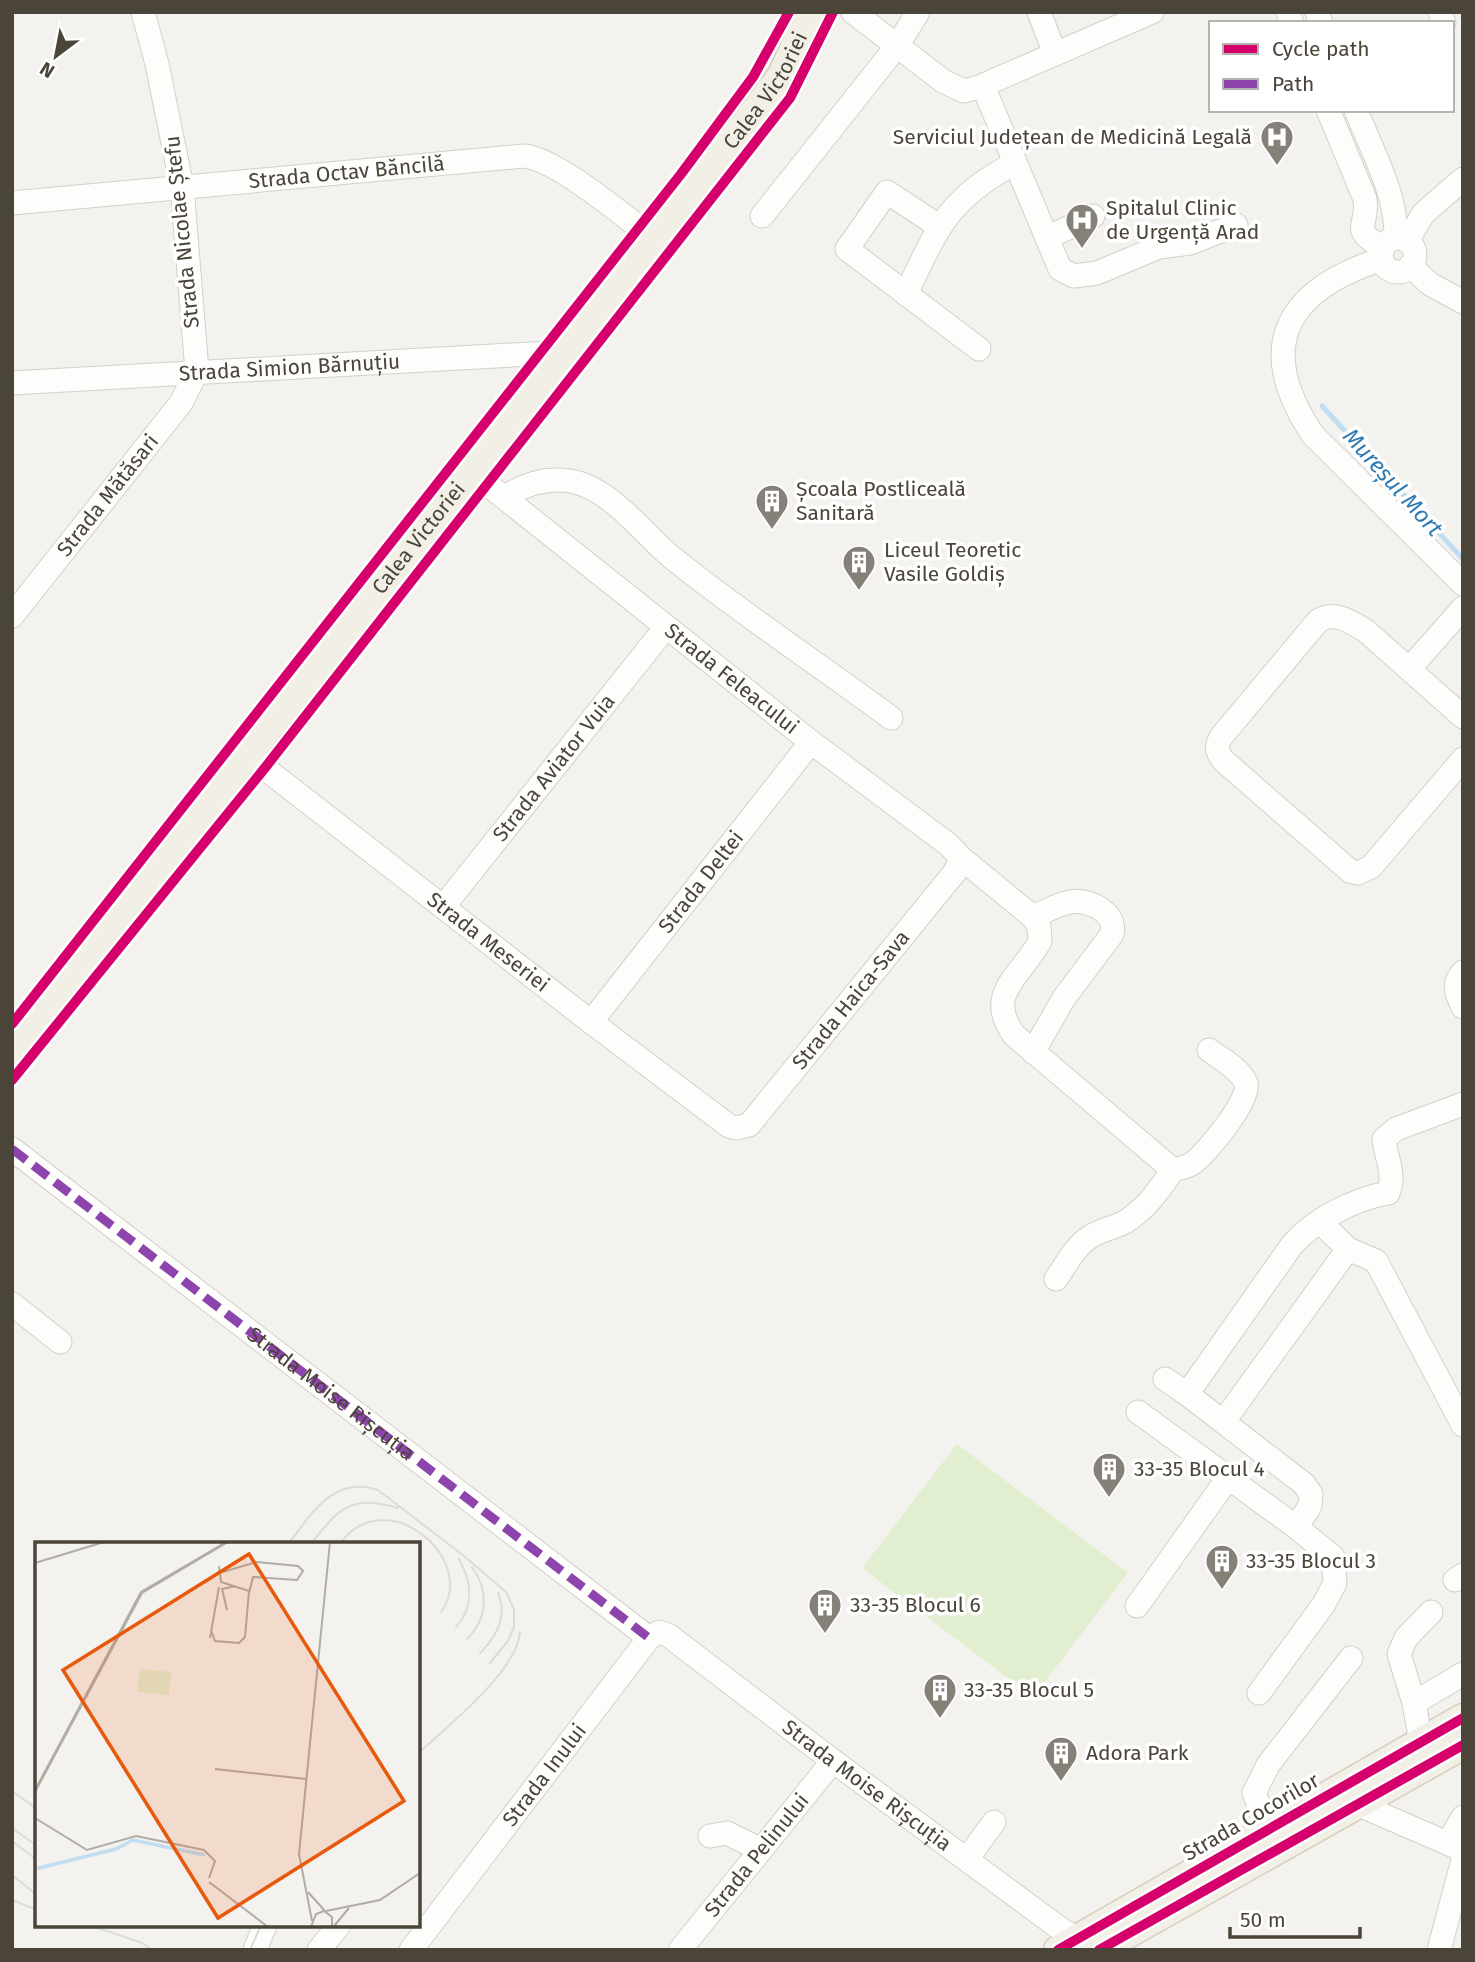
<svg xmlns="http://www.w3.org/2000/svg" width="1475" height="1962" viewBox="0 0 1475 1962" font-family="'Fira Sans',sans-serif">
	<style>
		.green { fill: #e1eecf }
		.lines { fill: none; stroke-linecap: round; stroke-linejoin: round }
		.stream { stroke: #c0ddf1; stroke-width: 5 }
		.minor-casing { stroke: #d2d0cb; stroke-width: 25 }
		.major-casing { stroke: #d6cebb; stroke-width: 31 }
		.minor { stroke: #fdfdfc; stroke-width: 23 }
		.major { stroke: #f2efe6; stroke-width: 28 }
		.tram { stroke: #dbdbda; stroke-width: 2 }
		.quiet { stroke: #8e44ad; stroke-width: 9; stroke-dasharray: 18 9; stroke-linecap: butt }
		.cycleway-casing { stroke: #fff; stroke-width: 15 }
		.cycleway { stroke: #d6006c; stroke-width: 10 }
		.labels { text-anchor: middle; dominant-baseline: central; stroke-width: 7; stroke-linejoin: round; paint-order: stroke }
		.street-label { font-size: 21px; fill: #4b4439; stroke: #fff }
		.poi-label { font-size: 21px; fill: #4b4439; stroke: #fff; text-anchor: start }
		.water-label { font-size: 23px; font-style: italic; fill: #2e7ab2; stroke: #fff }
		.inset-river { fill: none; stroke: #c0ddf1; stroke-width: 3.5 }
		.inset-road { fill: none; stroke: #b0aca6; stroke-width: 2 }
		.view { fill: #e8590c; fill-opacity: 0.15; stroke: #e8590c; stroke-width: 3.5 }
		.inset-edge { fill: none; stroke: #4b4439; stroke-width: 3.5 }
	</style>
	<rect width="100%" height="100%" fill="#f4f2ee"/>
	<polygon class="green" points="957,1444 1128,1573 1033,1697 862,1568"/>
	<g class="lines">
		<polyline class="stream" points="1322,406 1463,559"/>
		<defs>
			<g id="minor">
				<polyline points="853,12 943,81 964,91 979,87 1152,12"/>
				<polyline points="1039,12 1055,54"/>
				<polyline points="1288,12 1292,23"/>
				<polyline points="1317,12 1321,23"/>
				<polyline points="1440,12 1444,23"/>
				<polyline points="983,86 1060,269 1074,276 1097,273 1159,247 1190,243 1236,225"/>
				<path d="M1328 110 1365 199C1369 229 1348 227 1383 248"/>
				<path d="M1356 110C1372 151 1397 194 1396 238"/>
				<path id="s1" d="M12 203 524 156C557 159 625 217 654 239"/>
				<polyline points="762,216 897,46 918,12"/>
				<polyline points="940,227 887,192 847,249 979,349"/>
				<polyline points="1047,238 1093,216"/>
				<circle cx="1398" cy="255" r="17"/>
				<polyline points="1407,241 1423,214 1463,179"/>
				<path d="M1382 259C1285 290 1254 347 1313 435L1463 584"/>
				<polyline points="1410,266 1430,284 1463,302"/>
				<path d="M906 294C937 229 948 198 1015 163"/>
				<path id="s2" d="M12 383 566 352"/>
				<path id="s3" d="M472 472 811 742 949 845 961 858 1033 917 1039 926 1040 941C1021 977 984 993 1014 1035L1173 1170C1180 1168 1187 1167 1193 1163 1206 1154 1252 1098 1246 1083 1240 1069 1220 1058 1209 1050"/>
				<path d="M504 497C525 485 544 477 570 481 610 487 645 536 675 560 745 616 820 665 891 718"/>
				<path id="s4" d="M12 616 181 403 197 371 182 187 157 64 143 12"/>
				<polyline points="1410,668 1463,608"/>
				<path d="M1463 717 1366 631C1351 622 1335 610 1318 621L1221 737C1215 748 1217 753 1225 762L1350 871 1358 873 1371 867 1463 759"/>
				<path id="s5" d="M249 756 591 1022 729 1126 736 1128 749 1125 955 872 961 858"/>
				<path id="s6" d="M443 907 666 627"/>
				<path d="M1033 917C1058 906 1076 892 1102 910 1111 917 1114 924 1112 934L1064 998 1033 1052"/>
				<path d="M1463 972C1452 984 1456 993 1463 1007"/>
				<path id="s7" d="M591 1022 811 742"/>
				<polyline points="12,1149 649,1638"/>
				<polyline points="1320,1222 1348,1249 1376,1261 1463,1425"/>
				<path d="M1056 1279C1066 1265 1075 1246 1090 1237 1100 1230 1114 1228 1125 1222 1146 1209 1159 1190 1173 1170"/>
				<polyline points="12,1304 60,1342"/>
				<polyline points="1165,1379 1187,1394"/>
				<polyline points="1138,1412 1296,1527 1333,1557 1335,1583 1324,1604 1259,1693"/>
				<polyline points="1224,1421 1348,1249"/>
				<path d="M1296 1527 1310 1506 1311 1494 1304 1484 1187 1394 1292 1245C1315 1219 1354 1199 1388 1193 1396 1173 1386 1160 1384 1139L1396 1129 1463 1104"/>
				<polyline points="1455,1580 1463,1575"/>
				<polyline points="1137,1606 1228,1478"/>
				<polyline points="1414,1703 1463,1674"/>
				<polyline points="1421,1742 1414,1703 1399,1654 1406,1638 1431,1612"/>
				<polyline points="1348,1800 1463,1850"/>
				<polyline points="1268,1828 1254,1793 1268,1765 1351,1658"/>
				<polyline points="710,1836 727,1833 761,1850"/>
				<polyline points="1448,1843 1463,1817"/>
				<polyline points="967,1859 994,1822"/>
				<polyline points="255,1950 265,1925"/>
				<polyline points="319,1950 339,1925"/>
				<path id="s8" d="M411 1950 649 1638 659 1632 668 1635 833 1761 1062 1930 1089 1946"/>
				<path id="s9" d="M680 1950 833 1761"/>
				<polyline points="1439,1950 1463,1860"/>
			</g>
			<g id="major">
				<path id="s10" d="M12 1053 744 126 782 75 811 12"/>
				<polyline points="1058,1950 1463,1718"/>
				<polyline points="1099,1950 1463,1745"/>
			</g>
		</defs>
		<use href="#minor" class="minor-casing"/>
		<use href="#major" class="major-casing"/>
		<use href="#minor" class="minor"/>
		<use href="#major" class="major"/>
		<g class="tram">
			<path d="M288 1544C312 1514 333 1475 378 1490L464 1556 507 1593 514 1610V1627L508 1641 490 1663"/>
			<path d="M311 1544C339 1508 351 1494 398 1508"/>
			<path d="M340 1544C384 1480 480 1559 441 1612"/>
			<path d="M456 1627C475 1606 472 1583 459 1559"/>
			<path d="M467 1639C488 1618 489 1590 472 1567"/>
			<path d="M480 1653C497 1636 508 1616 498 1593"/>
			<path d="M418 1754C447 1726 517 1672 520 1632"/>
			<polyline points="12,1791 37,1809"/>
			<polyline points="12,1828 37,1846"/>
			<polyline points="12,1841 37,1860"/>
			<polyline points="12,1875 37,1895"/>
			<polyline points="12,1900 37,1910"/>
			<polyline points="90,1925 142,1943 153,1950"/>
			<polyline points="250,1950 261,1925"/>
			<polyline points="1071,1950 1273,1832 1463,1726"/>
		</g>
		<path class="quiet" id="s11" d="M12 1149 649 1638"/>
		<defs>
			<g id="cycleway">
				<polyline points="12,1024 681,174 753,77 789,12"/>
				<polyline points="12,1080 264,769 790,98 833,12"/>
				<polyline points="1058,1950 1463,1718"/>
				<polyline points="1099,1950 1463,1745"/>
			</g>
		</defs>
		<use href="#cycleway" class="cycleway-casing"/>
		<use href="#cycleway" class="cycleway"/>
	</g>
	<defs>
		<symbol id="hospital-pin" viewBox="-11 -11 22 30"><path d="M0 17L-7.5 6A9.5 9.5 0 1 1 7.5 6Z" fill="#868178" stroke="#fff"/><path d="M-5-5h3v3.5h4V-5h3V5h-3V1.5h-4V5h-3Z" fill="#fff"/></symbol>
		<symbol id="building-pin" viewBox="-11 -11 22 30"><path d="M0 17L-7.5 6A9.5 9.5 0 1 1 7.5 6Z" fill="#868178" stroke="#fff"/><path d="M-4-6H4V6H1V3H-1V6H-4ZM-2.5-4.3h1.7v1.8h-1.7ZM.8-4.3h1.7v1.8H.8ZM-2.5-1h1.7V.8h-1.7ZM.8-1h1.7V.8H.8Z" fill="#fff"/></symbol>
	</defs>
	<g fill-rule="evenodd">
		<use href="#hospital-pin" x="1258" y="118" width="38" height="52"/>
		<use href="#hospital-pin" x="1063" y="201" width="38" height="52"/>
		<use href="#building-pin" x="753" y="482" width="38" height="52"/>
		<use href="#building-pin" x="840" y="543" width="38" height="52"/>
		<use href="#building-pin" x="1090" y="1450" width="38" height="52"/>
		<use href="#building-pin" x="1203" y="1542" width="38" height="52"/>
		<use href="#building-pin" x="806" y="1586" width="38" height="52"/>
		<use href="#building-pin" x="921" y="1671" width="38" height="52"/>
		<use href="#building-pin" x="1042" y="1734" width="38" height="52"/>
	</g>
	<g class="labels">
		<g class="street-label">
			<text stroke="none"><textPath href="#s10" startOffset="1223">Calea Victoriei</textPath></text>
			<text stroke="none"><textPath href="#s1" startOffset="336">Strada Octav Băncilă</textPath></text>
			<text transform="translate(182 232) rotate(-96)">Strada Nicolae Ștefu</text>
			<text stroke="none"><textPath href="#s2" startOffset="278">Strada Simion Bărnuțiu</textPath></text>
			<text stroke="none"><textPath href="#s4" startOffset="154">Strada Mătăsari</textPath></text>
			<text stroke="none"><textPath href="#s10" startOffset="656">Calea Victoriei</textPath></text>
			<text stroke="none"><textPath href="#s3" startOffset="332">Strada Feleacului</textPath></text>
			<text stroke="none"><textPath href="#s6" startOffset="178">Strada Aviator Vuia</textPath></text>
			<text stroke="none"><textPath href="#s7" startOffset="178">Strada Deltei</textPath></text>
			<text stroke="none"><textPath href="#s5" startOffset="303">Strada Meseriei</textPath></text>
			<text stroke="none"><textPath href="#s5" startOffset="788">Strada Haica-Sava</textPath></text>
			<text stroke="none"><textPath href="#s11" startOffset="402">Strada Moise Rișcuția</textPath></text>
			<text stroke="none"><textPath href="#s8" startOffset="220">Strada Inului</textPath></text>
			<text stroke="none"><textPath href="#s8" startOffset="663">Strada Moise Rișcuția</textPath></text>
			<text transform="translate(1251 1817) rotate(-30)">Strada Cocorilor</text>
			<text stroke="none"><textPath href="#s9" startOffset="122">Strada Pelinului</textPath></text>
		</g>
		<g class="poi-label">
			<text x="1252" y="137" text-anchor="end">Serviciul Județean de Medicină Legală</text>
			<text x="1106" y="208">Spitalul Clinic<tspan x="1106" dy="24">de Urgență Arad</tspan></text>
			<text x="796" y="489">Școala Postliceală<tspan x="796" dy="24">Sanitară</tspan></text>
			<text x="884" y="550">Liceul Teoretic<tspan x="884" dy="24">Vasile Goldiș</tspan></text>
			<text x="1134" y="1469">33-35 Blocul 4</text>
			<text x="1246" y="1561">33-35 Blocul 3</text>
			<text x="850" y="1605">33-35 Blocul 6</text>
			<text x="964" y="1690">33-35 Blocul 5</text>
			<text x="1086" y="1753">Adora Park</text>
		</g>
		<g class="water-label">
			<text transform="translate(1393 482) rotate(48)">Mureșul Mort</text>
		</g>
	</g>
	<g transform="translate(35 1542)">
		<rect width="385" height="385" fill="#f4f2ee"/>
		<path d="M105 127 136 130 134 153 102 150Z" fill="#e1eecf"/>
		<path class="inset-river" d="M0 327 81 307 98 298 170 313"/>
		<path class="inset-road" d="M0 21 69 0M184 31 222 20 263 24 268 29 262 38 218 35 214 51M192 68 187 47 201 44M176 88 180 99 204 101 210 95 214 49 186 40 184 24M175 96 184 45M180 227 271 237M0 248 106 50 191 0M0 250 107 51 193 0M0 276 52 308 101 294 169 308 180 319 174 336M174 340 233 385M273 350 290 369M291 369 345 358 385 331M277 379 264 312 295 0M299 384 314 366M276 385 281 372 289 369 297 375V385"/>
		<path class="view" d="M214 12 369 259 183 376 28 128Z"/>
		<rect width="385" height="385" class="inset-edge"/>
	</g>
	<rect width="1475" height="1962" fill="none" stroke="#4b4439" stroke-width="28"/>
	<rect x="1209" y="21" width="245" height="91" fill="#ffffff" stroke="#b7b4b0" stroke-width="2"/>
	<rect x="1223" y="44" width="35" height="10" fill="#d6006c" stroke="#b7b4b0" stroke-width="2"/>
	<text x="1272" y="56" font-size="21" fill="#4b4439">Cycle path</text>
	<rect x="1223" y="79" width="35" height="10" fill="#8e44ad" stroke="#b7b4b0" stroke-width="2"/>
	<text x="1272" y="91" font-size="21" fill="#4b4439">Path</text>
	<g transform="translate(56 56) rotate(212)" stroke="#ffffff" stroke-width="5" paint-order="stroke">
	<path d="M0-5L12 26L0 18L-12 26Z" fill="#4b4439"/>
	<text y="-10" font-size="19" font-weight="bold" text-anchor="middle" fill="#4b4439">N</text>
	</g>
	<path d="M1230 1927v10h130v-10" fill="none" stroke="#4b4439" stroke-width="3.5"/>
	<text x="1240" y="1927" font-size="21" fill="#4b4439" stroke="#ffffff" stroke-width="5" paint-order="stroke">50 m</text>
</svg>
